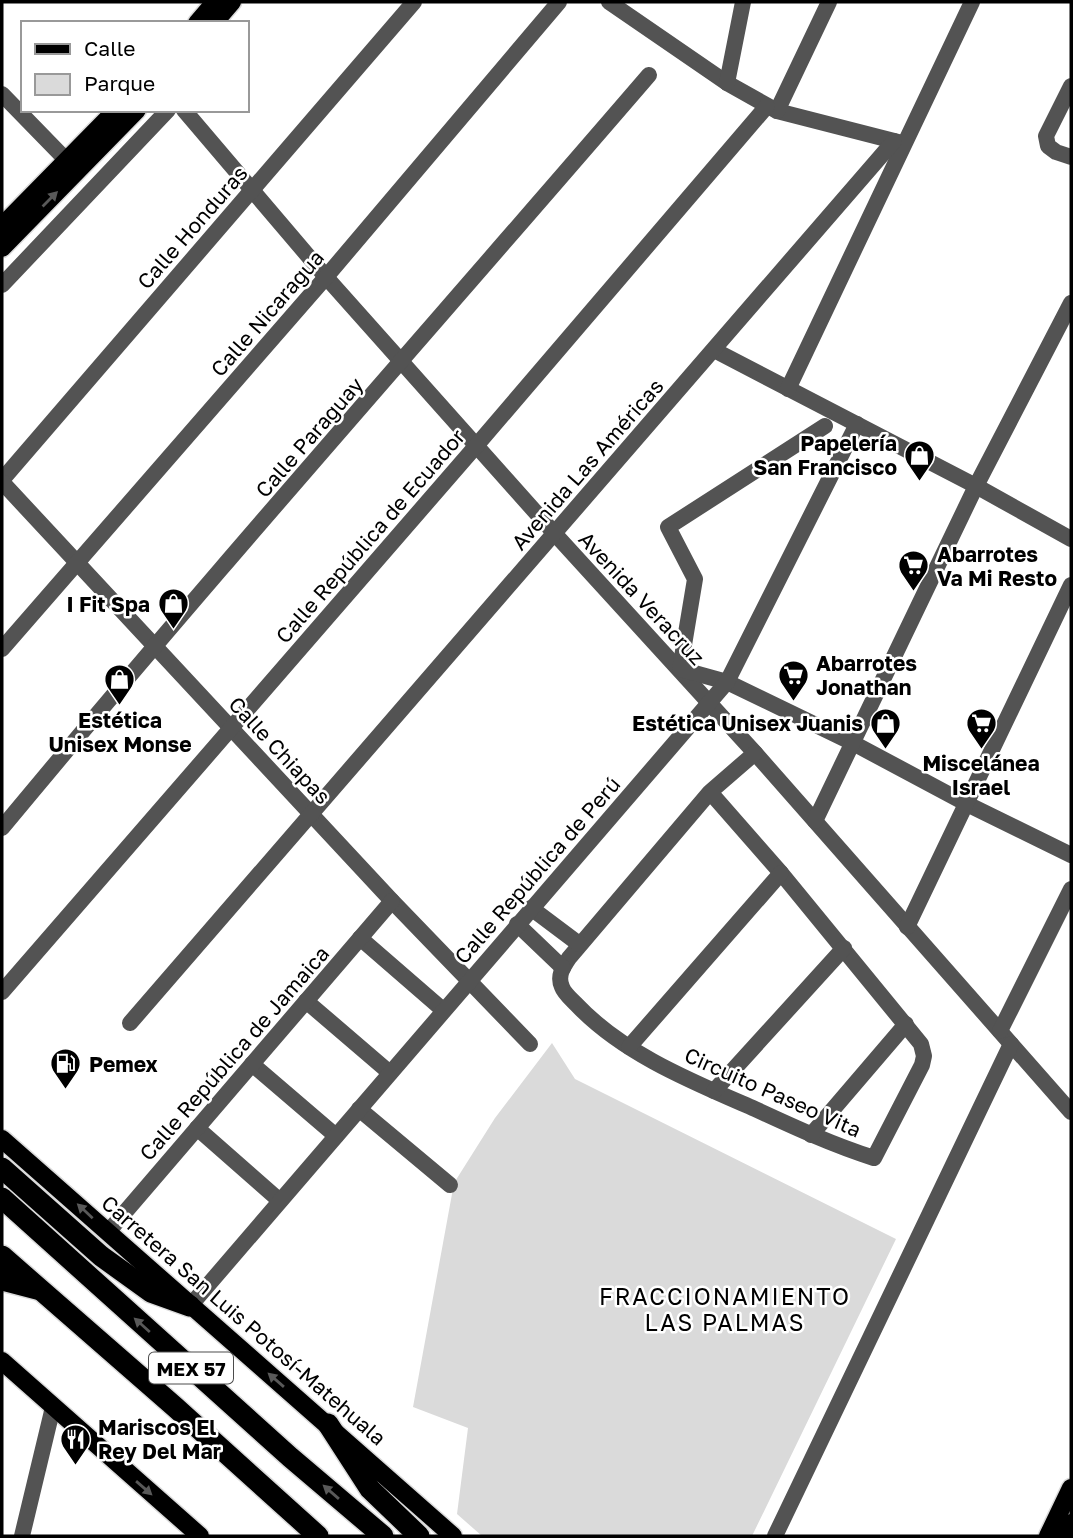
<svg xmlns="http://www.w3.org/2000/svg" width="1073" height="1538" viewBox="0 0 1073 1538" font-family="'Golos Text',sans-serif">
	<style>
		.green { fill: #dadada }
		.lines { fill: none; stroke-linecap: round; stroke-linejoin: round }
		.major-casing { stroke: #dbdbdb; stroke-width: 21 }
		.highway-casing { stroke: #dbdbdb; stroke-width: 24 }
		.minor { stroke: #535353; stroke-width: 16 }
		.major { stroke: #000; stroke-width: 18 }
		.highway { stroke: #000; stroke-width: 21 }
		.oneway { fill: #595959 }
		.labels { text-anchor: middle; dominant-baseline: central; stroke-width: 5; stroke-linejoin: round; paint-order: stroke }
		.shield { fill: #fff; stroke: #4c4c4c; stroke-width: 2 }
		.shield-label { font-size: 19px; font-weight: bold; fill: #000 }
		.street-label { font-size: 21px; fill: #000; stroke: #fff }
		.poi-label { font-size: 21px; font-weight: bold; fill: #000; stroke: #fff; text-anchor: start }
		.neighbourhood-label { font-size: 23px; letter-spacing: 2px; fill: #000; stroke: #fff }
	</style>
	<rect width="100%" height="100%" fill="#fff"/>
	<polygon class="green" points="552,1043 575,1079 896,1239 752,1536 482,1536 457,1514 468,1428 413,1407 454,1183 495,1118"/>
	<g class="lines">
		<defs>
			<g id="major">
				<polyline points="197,23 215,2"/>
				<polyline points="214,23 232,2"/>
				<polyline points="2,226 116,110"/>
				<polyline points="2,248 137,110"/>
				<polyline points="2,1139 453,1536"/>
				<polyline points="2,1361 200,1536"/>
				<polyline points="1048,1536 1071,1488"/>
				<polyline points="1065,1536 1071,1523"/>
			</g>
			<g id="highway">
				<polyline points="2,1168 101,1256 151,1292 190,1306"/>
				<polyline points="2,1198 290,1457 383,1536"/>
				<polyline points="2,1256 175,1407 318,1536"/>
				<polyline points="2,1280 37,1289"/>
				<polyline points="328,1424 370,1489 419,1536"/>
			</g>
		</defs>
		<use href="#major" class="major-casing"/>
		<use href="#highway" class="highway-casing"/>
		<g class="minor">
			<polyline points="609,2 727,83 777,111 902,143"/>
			<polyline points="727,83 743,2"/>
			<polyline points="1071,86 1046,136 1048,146 1056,152 1071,157"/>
			<polyline points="2,94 73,167"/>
			<polyline points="184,110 326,277 555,534 755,753 1071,1112"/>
			<polyline points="777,111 829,2"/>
			<polyline points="2,285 168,110"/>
			<polyline points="714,350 976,486 1071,539"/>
			<polyline points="788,389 972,2"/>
			<polyline points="825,426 668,527 695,579 680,669 727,682 851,742 967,804 1071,855"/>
			<polyline points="2,480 414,2"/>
			<polyline points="2,482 392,901 530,1044"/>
			<polyline points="2,649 326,277 559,2"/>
			<path d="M710 792 781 873 921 1044 924 1056 922 1065 874 1158C833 1145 794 1127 755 1109 693 1082 623 1054 576 1004 571 999 564 993 562 987 557 976 563 967 569 958L710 792 755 753"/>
			<polyline points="815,821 976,486 1071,303"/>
			<path d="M2 828C213 573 433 326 649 75"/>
			<polyline points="531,908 579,944"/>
			<polyline points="517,924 563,968"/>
			<polyline points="907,927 1071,585"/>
			<polyline points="360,938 443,1010"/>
			<polyline points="2,992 476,446 767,106"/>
			<polyline points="306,1001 390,1073"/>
			<polyline points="130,1023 894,141"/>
			<polyline points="1000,1031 1071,889"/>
			<polyline points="629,1047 781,873"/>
			<polyline points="252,1064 336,1136"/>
			<polyline points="714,1091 844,948"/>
			<polyline points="359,1109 450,1185"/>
			<polyline points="197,1128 280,1201"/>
			<polyline points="811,1135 906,1024"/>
			<polyline points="108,1232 392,901"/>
			<polyline points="190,1306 727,682 857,424"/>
			<polyline points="22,1536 53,1407"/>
			<polyline points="775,1536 1011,1044"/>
		</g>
		<use href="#major" class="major"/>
		<use href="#highway" class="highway"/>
	</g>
	<defs><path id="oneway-solid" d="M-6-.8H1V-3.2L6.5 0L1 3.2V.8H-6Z" transform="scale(1.75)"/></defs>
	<g class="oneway">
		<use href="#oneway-solid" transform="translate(50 199) rotate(-45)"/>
		<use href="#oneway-solid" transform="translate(85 1211) rotate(-137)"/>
		<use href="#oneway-solid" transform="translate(142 1325) rotate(-138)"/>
		<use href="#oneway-solid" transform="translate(276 1380) rotate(-139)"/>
		<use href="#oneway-solid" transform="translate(144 1488) rotate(41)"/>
		<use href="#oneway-solid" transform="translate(331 1492) rotate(-139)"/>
	</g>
	<defs>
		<symbol id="shop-pin" viewBox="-11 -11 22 30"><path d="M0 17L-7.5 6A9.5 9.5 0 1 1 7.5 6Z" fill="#000" stroke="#fff"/><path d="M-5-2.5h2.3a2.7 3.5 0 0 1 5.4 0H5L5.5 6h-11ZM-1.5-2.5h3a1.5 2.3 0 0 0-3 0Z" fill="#fff"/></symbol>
		<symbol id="supermarket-pin" viewBox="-11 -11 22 30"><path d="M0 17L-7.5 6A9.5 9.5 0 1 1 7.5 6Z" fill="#000" stroke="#fff"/><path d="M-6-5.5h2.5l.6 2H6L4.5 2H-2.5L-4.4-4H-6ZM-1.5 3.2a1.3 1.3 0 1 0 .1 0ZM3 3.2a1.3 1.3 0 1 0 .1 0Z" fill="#fff"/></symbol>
		<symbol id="fuel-pin" viewBox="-11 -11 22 30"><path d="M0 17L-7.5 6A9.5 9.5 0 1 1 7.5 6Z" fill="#000" stroke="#fff"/><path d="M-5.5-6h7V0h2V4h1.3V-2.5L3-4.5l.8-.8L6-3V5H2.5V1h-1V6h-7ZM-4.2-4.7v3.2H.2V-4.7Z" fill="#fff"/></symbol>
		<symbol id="restaurant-pin" viewBox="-11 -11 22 30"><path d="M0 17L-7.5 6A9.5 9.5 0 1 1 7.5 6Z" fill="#000" stroke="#fff"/><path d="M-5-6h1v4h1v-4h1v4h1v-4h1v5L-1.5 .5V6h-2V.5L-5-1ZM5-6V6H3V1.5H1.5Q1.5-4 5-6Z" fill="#fff"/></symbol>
	</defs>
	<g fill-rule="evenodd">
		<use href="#shop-pin" x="902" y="438" width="35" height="47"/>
		<use href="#supermarket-pin" x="896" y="548" width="35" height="47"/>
		<use href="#shop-pin" x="156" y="586" width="35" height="47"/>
		<use href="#supermarket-pin" x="776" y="658" width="35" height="47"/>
		<use href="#shop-pin" x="102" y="662" width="35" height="47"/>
		<use href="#shop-pin" x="868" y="706" width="35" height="47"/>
		<use href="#supermarket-pin" x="964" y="706" width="35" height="47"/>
		<use href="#fuel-pin" x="48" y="1046" width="35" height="47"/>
		<use href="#restaurant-pin" x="58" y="1422" width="35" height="47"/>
	</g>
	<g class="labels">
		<rect class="shield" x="149" y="1352.5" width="84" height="31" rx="5"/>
		<g class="shield-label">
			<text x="191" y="1368">MEX 57</text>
		</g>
		<g class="street-label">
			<text transform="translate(192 227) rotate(-49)">Calle Honduras</text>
			<text transform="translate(267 313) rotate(-49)">Calle Nicaragua</text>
			<text transform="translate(309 437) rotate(-49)">Calle Paraguay</text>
			<text transform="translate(587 464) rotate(-49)">Avenida Las Américas</text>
			<text transform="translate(370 536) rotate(-49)">Calle República de Ecuador</text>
			<text transform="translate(642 598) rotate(47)">Avenida Veracruz</text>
			<text transform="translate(280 750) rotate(47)">Calle Chiapas</text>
			<text transform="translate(537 870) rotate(-49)">Calle República de Perú</text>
			<text transform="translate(234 1053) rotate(-49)">Calle República de Jamaica</text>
			<text transform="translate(773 1092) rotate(24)">Circuito Paseo Vita</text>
			<text transform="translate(244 1320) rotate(41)">Carretera San Luis Potosí-Matehuala</text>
		</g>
		<g class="poi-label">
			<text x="897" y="443" text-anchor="end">Papelería<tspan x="897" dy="24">San Francisco</tspan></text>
			<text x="937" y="554">Abarrotes<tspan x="937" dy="24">Va Mi Resto</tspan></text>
			<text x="150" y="604" text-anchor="end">I Fit Spa</text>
			<text x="816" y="663">Abarrotes<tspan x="816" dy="24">Jonathan</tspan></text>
			<text x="120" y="720" text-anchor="middle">Estética<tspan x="120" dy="24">Unisex Monse</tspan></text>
			<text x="863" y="723" text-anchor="end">Estética Unisex Juanis</text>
			<text x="981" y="763" text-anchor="middle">Miscelánea<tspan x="981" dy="24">Israel</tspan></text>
			<text x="89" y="1064">Pemex</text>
			<text x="98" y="1427">Mariscos El<tspan x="98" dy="24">Rey Del Mar</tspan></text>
		</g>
		<g class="neighbourhood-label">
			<text x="725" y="1296">FRACCIONAMIENTO<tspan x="725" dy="26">LAS PALMAS</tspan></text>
		</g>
	</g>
	<rect width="1073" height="1538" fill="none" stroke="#000000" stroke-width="7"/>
	<rect x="21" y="21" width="228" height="91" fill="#ffffff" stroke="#999999" stroke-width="2"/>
	<rect x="35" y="44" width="35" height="10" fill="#000000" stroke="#999999" stroke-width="2"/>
	<text x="84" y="56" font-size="21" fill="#000000">Calle</text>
	<rect x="35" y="74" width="35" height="21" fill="#dadada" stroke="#999999" stroke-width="2"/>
	<text x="84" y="91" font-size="21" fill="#000000">Parque</text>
</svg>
